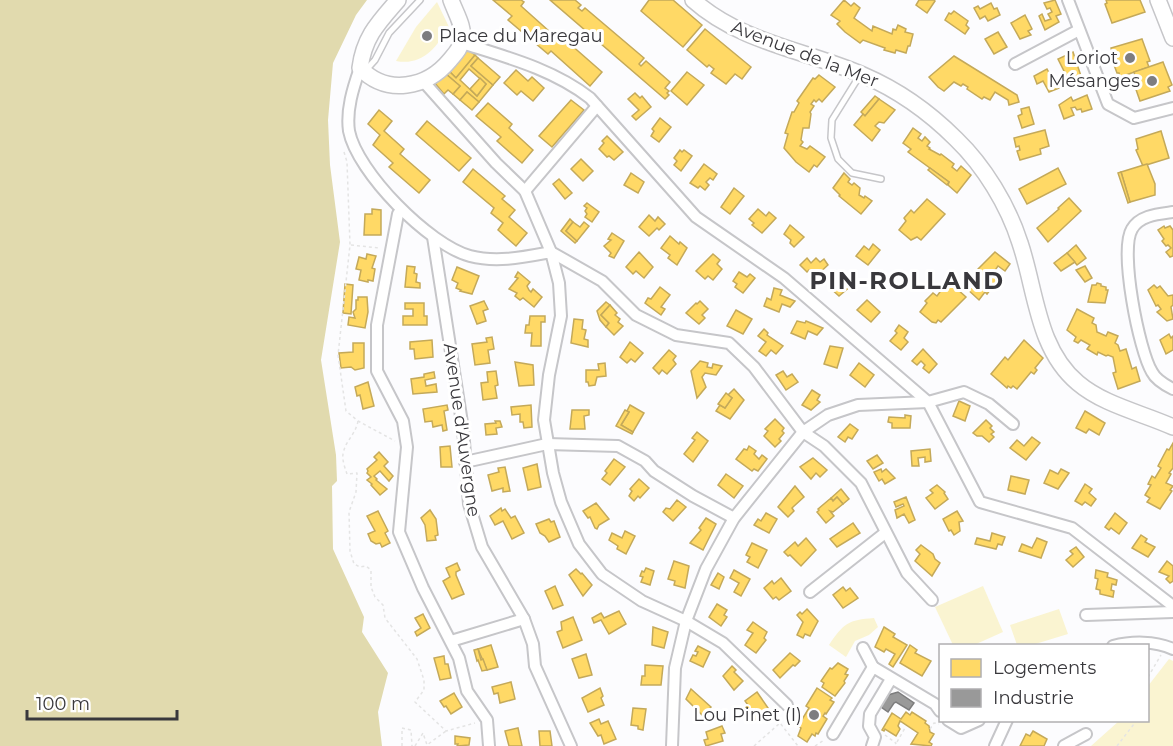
<svg xmlns="http://www.w3.org/2000/svg" width="1173" height="746" viewBox="0 0 1173 746" font-family="Montserrat,sans-serif">
	<style>
		.green { fill: #faf4d1 }
		.water { fill: #e1daae }
		.homes { fill: #ffd966; stroke: #c4a959; stroke-width: 1.5; fill-rule: evenodd }
		.industry { fill: #999; stroke: #7c7c7d; stroke-width: 1.5 }
		.lines { fill: none; stroke-linecap: round; stroke-linejoin: round }
		.lane-casing { stroke: #c6c6c9; stroke-width: 8 }
		.street-casing { stroke: #c6c6c9; stroke-width: 14 }
		.secondary-casing { stroke: #c6c6c9; stroke-width: 18 }
		.path { stroke: #e4e4e4; stroke-width: 1.5; stroke-dasharray: 3 3; stroke-linecap: butt }
		.lane { stroke: #fff; stroke-width: 5 }
		.street { stroke: #fff; stroke-width: 10 }
		.secondary { stroke: #fff; stroke-width: 15 }
		.poi-dot { fill: #7d7d80; stroke: #fff; stroke-width: 2 }
		.labels { text-anchor: middle; dominant-baseline: central; stroke-width: 6; stroke-linejoin: round; paint-order: stroke }
		.poi-label { font-size: 18px; fill: #39383c; stroke: #fff; text-anchor: end }
		.street-label { font-size: 18px; fill: #39383c; stroke: #fff }
		.district-label { font-size: 24px; font-weight: bold; letter-spacing: 1.5px; fill: #39383c; stroke: #fff }
	</style>
	<rect width="100%" height="100%" fill="#fcfcfe"/>
	<g class="green">
		<path d="M437 2 449 27C436 48 422 66 396 61L416 27Z"/>
		<polygon points="983,586 1003,632 974,645 953,645 935,607"/>
		<polygon points="1059,609 1068,634 1032,645 1017,645 1010,625"/>
		<path d="M874 618 878 627 869 635 855 641 846 657 829 645C844 623 848 620 874 618Z"/>
		<polygon points="1169,659 1173,661 1173,746 1091,746 1119,721 1148,720 1148,686"/>
	</g>
	<polygon class="water" points="0,0 367,0 356,15 333,63 328,120 330,165 340,242 321,360 336,455 337,481 332,486 333,549 364,617 362,632 388,673 378,712 382,746 0,746"/>
	<g class="homes">
		<polygon points="493,0 521,0 524,2 521,6 559,40 562,37 602,72 590,86 551,51 548,54 508,20 512,16"/>
		<polygon points="550,0 575,0 581,5 578,8 582,11 585,8 644,58 639,64 641,66 646,61 670,82 665,88 669,91 667,93 669,95 665,99"/>
		<polygon points="649,0 673,0 702,25 683,47 641,11"/>
		<polygon points="844,0 851,6 854,3 860,8 854,18 872,31 873,26 892,34 893,29 896,30 898,25 906,29 905,32 913,34 910,46 908,46 906,53 896,50 895,53 884,50 885,48 863,40 860,43 845,32 837,24 840,21 831,15"/>
		<polygon points="919,0 934,0 935,1 927,13 916,5"/>
		<polygon points="1055,0 1061,14 1056,16 1059,22 1045,30 1039,16 1042,14 1045,21 1051,19 1048,14 1052,12 1050,8 1047,9 1044,3"/>
		<polygon points="1106,0 1140,0 1145,12 1112,23 1105,4 1107,3"/>
		<polygon points="991,3 994,9 997,8 1000,15 988,21 985,16 980,19 974,8 978,6 980,9"/>
		<polygon points="954,11 968,21 966,25 969,28 965,34 945,20 949,13 951,14"/>
		<polygon points="1025,15 1032,29 1028,31 1031,35 1020,39 1011,23"/>
		<polygon points="705,29 751,67 742,79 735,74 726,84 711,73 714,69 709,65 707,67 687,50"/>
		<polygon points="998,32 1007,47 994,54 985,39"/>
		<polygon points="1142,39 1150,61 1147,62 1149,67 1120,77 1119,73 1117,73 1110,54 1112,53 1111,48"/>
		<polygon points="467,49 475,55 456,78 449,71"/>
		<polygon points="1073,52 1081,76 1069,81 1058,59"/>
		<path d="M475 55 478 58 471 66 493 85 479 102 467 92 460 100 453 94 460 86 446 74 449 71 456 78ZM469 69 486 84 477 96 460 80Z"/>
		<polygon points="954,56 1017,95 1019,102 1009,105 1008,100 995,92 990,100 984,97 982,99 967,89 968,87 963,84 961,86 954,82 944,91 938,87 929,77"/>
		<polygon points="478,58 500,77 493,85 471,66"/>
		<polygon points="1163,62 1172,85 1168,87 1170,91 1140,101 1132,78 1135,76 1134,72"/>
		<polygon points="1047,69 1051,76 1053,75 1059,88 1049,92 1043,81 1037,84 1034,76"/>
		<polygon points="516,70 528,81 532,77 544,88 533,101 521,91 517,95 504,83"/>
		<polygon points="687,72 704,85 687,105 671,91"/>
		<polygon points="446,74 460,86 453,94 448,90 444,94 434,82"/>
		<polygon points="819,75 835,87 822,102 819,99 816,102 814,100 811,104 814,106 810,112 811,114 809,128 803,128 801,140 803,142 800,146 807,149 810,146 825,157 817,167 814,165 809,172 796,162 784,148 788,134 785,133 792,112 794,112 799,103 797,101 813,78 815,79"/>
		<polygon points="480,78 486,84 477,96 470,89"/>
		<polygon points="467,92 479,102 472,110 460,100"/>
		<polygon points="635,93 640,98 642,96 651,107 636,120 632,116 639,110 628,99"/>
		<polygon points="1087,95 1092,109 1082,112 1081,109 1077,110 1075,107 1071,108 1074,115 1064,119 1059,105 1071,97 1073,101"/>
		<polygon points="875,96 879,99 865,116 861,112"/>
		<polygon points="879,99 895,110 884,123 879,122 875,126 880,130 872,141 854,125 863,114 865,116"/>
		<polygon points="571,100 584,110 552,147 539,136"/>
		<polygon points="488,103 512,124 509,128 533,150 522,163 497,141 501,137 476,116"/>
		<polygon points="1029,107 1034,124 1022,128 1018,116 1022,114 1021,109"/>
		<polygon points="379,110 392,121 384,131 404,149 400,154 430,180 419,193 389,167 393,163 373,145 380,135 368,124"/>
		<polygon points="660,118 671,127 659,142 651,136 654,131 652,129"/>
		<polygon points="427,121 471,158 459,171 416,134"/>
		<polygon points="913,128 921,134 918,138 922,141 925,137 930,142 927,146 930,148 929,149 940,155 941,154 954,164 952,167 957,171 961,166 971,175 957,193 948,185 949,182 908,152 911,149 903,143"/>
		<polygon points="1045,130 1049,146 1040,149 1041,154 1020,160 1017,151 1020,150 1019,146 1016,147 1014,138"/>
		<polygon points="1161,131 1169,158 1143,166 1136,150 1138,149 1136,139"/>
		<polygon points="607,136 623,152 614,160 609,156 607,157 599,149 604,143 602,141"/>
		<polygon points="680,150 682,152 684,150 692,156 681,171 674,165 677,161 674,158"/>
		<polygon points="581,159 593,171 583,181 571,169"/>
		<polygon points="704,164 717,174 713,180 710,178 706,182 709,185 705,190 700,186 698,188 690,183"/>
		<polygon points="1147,164 1155,184 1155,195 1130,202 1121,172"/>
		<polygon points="930,168 949,182 947,185 928,170"/>
		<polygon points="1058,168 1066,184 1027,204 1019,189"/>
		<polygon points="473,169 505,196 502,199 515,210 509,217 527,233 516,246 498,230 503,223 491,213 494,208 463,182"/>
		<polygon points="1121,172 1130,202 1128,203 1118,173"/>
		<polygon points="631,173 644,182 638,193 624,185"/>
		<polygon points="844,173 850,179 848,182 852,185 854,183 860,188 859,195 864,198 865,196 872,201 861,214 839,196 840,195 833,188"/>
		<polygon points="559,179 572,193 565,199 553,184"/>
		<polygon points="734,188 744,196 730,214 721,207"/>
		<polygon points="1069,198 1081,211 1048,242 1037,228 1059,209 1058,208"/>
		<polygon points="927,199 945,214 921,240 917,237 911,240 899,230 906,221 904,218 911,210 914,213"/>
		<polygon points="587,203 599,212 592,222 585,217 587,214 585,211 587,208 584,206"/>
		<polygon points="372,209 381,210 381,235 364,235 365,214 372,214"/>
		<polygon points="758,209 766,216 769,212 776,218 762,233 752,225 754,223 749,219"/>
		<polygon points="649,215 655,221 658,217 665,224 659,230 657,228 649,236 639,227"/>
		<polygon points="570,219 573,222 566,231 577,241 575,243 561,231"/>
		<polygon points="573,222 580,227 584,222 589,226 577,241 566,231"/>
		<polygon points="790,225 804,237 794,247 790,243 791,240 784,234"/>
		<polygon points="1164,226 1165,228 1170,226 1173,230 1173,256 1170,257 1166,252 1171,248 1168,245 1166,246 1162,241 1164,239 1158,230"/>
		<polygon points="612,233 624,241 614,258 609,256 611,253 604,246 611,240 608,239"/>
		<polygon points="670,236 679,244 680,242 687,248 677,265 668,258 670,255 661,248"/>
		<polygon points="873,244 880,250 868,265 856,256 864,246 869,250"/>
		<polygon points="1076,245 1086,258 1077,265 1067,253"/>
		<polygon points="639,252 653,267 644,278 636,271 633,274 626,267"/>
		<polygon points="995,252 1010,264 1005,271 998,266 993,273 999,278 987,294 985,292 979,300 965,287 980,270 978,269"/>
		<polygon points="1067,253 1075,262 1061,271 1054,263"/>
		<polygon points="367,254 376,256 372,268 375,269 373,281 368,280 368,282 359,280 361,270 356,269 359,257 366,259"/>
		<polygon points="713,254 720,260 717,264 722,269 713,280 708,276 705,279 696,271"/>
		<polygon points="807,258 811,263 816,258 820,262 824,259 828,265 815,277 809,270 807,272 800,265"/>
		<polygon points="407,266 415,267 414,273 417,274 416,282 420,283 420,288 405,287"/>
		<polygon points="1085,266 1092,278 1085,282 1076,270"/>
		<polygon points="457,267 479,276 472,294 460,291 461,290 456,288 458,283 452,280"/>
		<polygon points="518,272 530,282 527,286 529,290 531,292 533,289 542,297 534,307 523,298 520,300 515,296 517,293 509,289 518,278 515,277"/>
		<polygon points="739,272 747,277 750,274 755,278 743,293 735,287 737,284 733,281"/>
		<polygon points="838,277 845,283 847,280 852,285 839,296 829,287"/>
		<polygon points="948,281 966,297 941,322 938,320 936,323 932,322 920,312 927,303 925,301 933,293 937,296"/>
		<polygon points="1097,283 1101,284 1101,286 1106,287 1106,290 1108,290 1105,303 1088,302 1092,285 1096,285"/>
		<polygon points="345,284 353,285 351,314 343,313"/>
		<polygon points="1154,285 1157,288 1160,286 1168,296 1173,295 1173,305 1171,307 1173,319 1167,321 1157,312 1161,309 1158,305 1156,306 1148,290"/>
		<polygon points="660,287 670,295 661,307 665,309 661,315 645,303 648,298 651,299"/>
		<polygon points="774,288 782,290 780,295 795,301 790,307 782,304 779,312 764,306 767,298 771,300"/>
		<polygon points="358,297 367,297 368,312 365,328 348,325 349,317 355,318 353,312 356,309 356,300 358,300"/>
		<polygon points="867,300 880,312 871,322 857,310"/>
		<polygon points="484,301 488,309 483,311 486,321 477,324 470,306"/>
		<polygon points="700,301 708,309 702,315 705,318 699,324 686,313 696,303 697,304"/>
		<polygon points="606,302 610,305 601,315 609,323 606,327 600,320 597,311"/>
		<polygon points="405,303 424,303 424,316 427,316 427,325 403,325 403,316 413,316 413,309 405,309"/>
		<polygon points="610,305 617,313 615,315 620,319 618,322 623,326 614,335 606,327 609,323 601,315"/>
		<polygon points="1077,309 1094,318 1092,323 1096,325 1097,332 1106,336 1108,332 1118,336 1115,343 1118,345 1120,351 1126,349 1132,369 1136,367 1140,381 1118,389 1113,373 1116,372 1113,357 1108,355 1106,356 1098,352 1097,355 1087,349 1090,345 1081,340 1078,343 1074,341 1076,337 1067,330"/>
		<polygon points="736,310 752,319 743,334 727,326"/>
		<polygon points="530,316 545,316 545,322 541,322 541,346 531,346 532,333 525,333 526,325 529,325"/>
		<polygon points="574,319 583,320 582,329 586,330 584,339 588,340 588,347 571,343"/>
		<polygon points="797,321 805,323 806,321 823,328 817,335 808,331 805,339 791,333"/>
		<polygon points="899,325 908,332 904,338 908,342 901,350 890,341 897,333 895,331"/>
		<polygon points="764,329 768,333 767,335 783,346 776,354 771,350 766,356 759,351 766,342 758,336"/>
		<polygon points="1169,334 1171,338 1173,336 1173,350 1166,354 1160,340"/>
		<polygon points="492,337 494,349 488,350 490,363 475,365 472,344 487,342 486,338"/>
		<polygon points="432,340 433,357 415,359 414,349 410,349 410,342"/>
		<polygon points="1024,340 1043,358 1035,368 1037,370 1034,374 1031,372 1017,389 1013,386 1011,388 1008,386 1007,388 991,374 1005,357 1008,360"/>
		<polygon points="630,342 643,353 635,362 631,359 627,363 620,357"/>
		<polygon points="353,343 364,343 364,368 355,370 351,367 341,368 339,353 353,352"/>
		<polygon points="830,346 843,348 837,368 824,364"/>
		<polygon points="923,349 937,364 929,373 923,368 925,365 921,361 917,365 912,361"/>
		<polygon points="669,350 676,356 673,360 676,364 667,374 662,370 659,374 653,368"/>
		<polygon points="700,361 708,363 707,367 712,368 713,364 722,366 716,375 705,373 702,377 706,387 697,398 691,371"/>
		<polygon points="515,362 533,365 534,385 519,386"/>
		<polygon points="605,363 606,376 597,377 595,385 589,386 588,382 586,382 586,370 599,370 598,364"/>
		<polygon points="859,363 874,375 865,387 850,375"/>
		<polygon points="496,371 498,385 495,386 497,398 483,400 481,383 488,382 487,372"/>
		<polygon points="783,371 787,377 792,374 798,382 786,390 776,375"/>
		<polygon points="434,372 435,378 425,380 426,386 436,384 437,392 413,394 411,379 424,377 424,374"/>
		<polygon points="368,382 374,406 363,409 360,395 357,396 355,387"/>
		<polygon points="734,389 744,400 730,419 716,411 720,405 725,408 732,398 728,395"/>
		<polygon points="812,390 820,395 817,400 820,402 811,410 802,405"/>
		<polygon points="726,393 732,398 725,408 718,404"/>
		<polygon points="959,401 970,406 965,421 953,416"/>
		<polygon points="447,405 448,410 444,411 447,430 443,431 442,425 433,427 432,421 425,422 423,409"/>
		<polygon points="531,405 532,427 524,428 523,422 520,422 520,414 512,415 511,407"/>
		<polygon points="630,405 644,413 633,432 621,425 629,412 627,411"/>
		<polygon points="572,410 589,410 589,415 584,416 585,429 570,429"/>
		<polygon points="625,410 629,412 621,425 633,432 632,434 616,426"/>
		<polygon points="1085,411 1105,423 1099,435 1089,429 1086,433 1076,428"/>
		<polygon points="905,415 911,416 910,428 892,428 892,423 888,422 889,417 905,418"/>
		<polygon points="775,419 784,428 782,431 784,433 779,439 781,441 775,447 764,436 768,431 765,429"/>
		<polygon points="986,420 992,426 990,428 994,432 991,434 994,437 989,442 982,436 977,436 973,433"/>
		<polygon points="495,421 500,421 502,427 496,428 497,434 486,435 485,424 496,423"/>
		<polygon points="850,424 858,430 852,439 848,437 845,442 838,437"/>
		<polygon points="697,432 708,441 693,462 684,454 695,440 692,438"/>
		<polygon points="1032,437 1040,443 1026,460 1010,448 1017,440 1024,446"/>
		<polygon points="1173,443 1173,468 1169,473 1171,474 1166,483 1173,486 1170,490 1172,491 1160,509 1147,502 1150,498 1145,495 1151,485 1148,484 1152,476 1155,478 1161,468 1158,466 1167,449 1169,450"/>
		<polygon points="450,446 452,467 441,467 440,447"/>
		<polygon points="749,446 756,451 754,454 759,459 762,455 767,459 758,471 754,469 752,471 736,459 744,449 747,450"/>
		<polygon points="930,449 931,461 925,462 925,457 918,458 919,466 912,466 911,451"/>
		<polygon points="379,452 388,462 384,466 393,476 389,481 380,471 374,476 377,479 376,480 387,489 380,495 371,485 372,484 367,480 371,477 367,473 368,471 367,469 377,460 374,457"/>
		<polygon points="877,455 883,463 873,469 867,461"/>
		<polygon points="813,458 827,470 820,477 816,473 811,479 800,467"/>
		<polygon points="614,459 625,467 610,485 602,479 607,473 605,471"/>
		<polygon points="537,464 541,487 528,490 523,468"/>
		<polygon points="505,467 510,491 503,492 503,488 492,491 488,475 499,472 498,468"/>
		<polygon points="881,469 882,472 886,469 895,478 885,484 882,479 879,481 874,472"/>
		<polygon points="1061,469 1069,473 1058,489 1044,483 1050,470 1058,474"/>
		<polygon points="726,474 743,486 734,498 718,485"/>
		<polygon points="1011,476 1029,480 1025,494 1008,490"/>
		<polygon points="639,479 649,488 640,498 638,496 634,501 629,496 632,491 630,489"/>
		<polygon points="1085,484 1092,489 1089,493 1096,499 1091,506 1085,502 1082,505 1075,501"/>
		<polygon points="937,485 945,492 944,493 948,499 935,509 926,498 933,493 930,490"/>
		<polygon points="795,486 804,497 793,507 792,508 794,511 788,517 778,507"/>
		<polygon points="841,489 849,499 843,504 837,497 833,501 831,498"/>
		<polygon points="837,497 843,504 833,512 830,511 834,516 826,523 817,512 819,510 818,509 831,498 833,501"/>
		<polygon points="906,497 915,520 909,523 904,514 897,518 895,510 904,506 903,504 896,507 894,502"/>
		<polygon points="677,500 686,507 673,521 663,512 666,508 670,509"/>
		<polygon points="596,503 609,519 599,525 597,529 595,528 590,517 588,518 583,511"/>
		<polygon points="501,508 502,511 505,509 511,518 515,516 524,533 512,539 503,521 495,525 490,516"/>
		<polygon points="430,510 436,519 438,535 435,536 436,540 427,541 425,525 421,518"/>
		<polygon points="378,511 388,531 385,533 390,543 382,547 380,543 376,544 371,541 368,534 375,531 367,516"/>
		<polygon points="957,511 963,521 959,522 960,531 954,535 951,530 949,531 943,519"/>
		<polygon points="766,513 777,519 769,533 754,525 758,519 761,521"/>
		<polygon points="1115,513 1127,523 1119,534 1111,528 1109,530 1105,527"/>
		<polygon points="706,518 716,524 703,550 690,543 701,530 699,528"/>
		<polygon points="549,519 551,522 554,521 560,537 549,542 545,536 540,533 536,524"/>
		<polygon points="853,523 860,533 837,547 830,539"/>
		<polygon points="625,531 635,536 626,554 617,549 618,546 609,540 612,533 622,538"/>
		<polygon points="992,533 1005,537 1002,545 998,544 996,549 975,544 977,538 990,541"/>
		<polygon points="1141,535 1147,539 1145,542 1155,547 1148,557 1132,548"/>
		<polygon points="806,538 816,550 801,566 790,555 788,556 784,552 795,542 798,546"/>
		<polygon points="1037,538 1047,542 1041,558 1019,551 1022,544 1032,548"/>
		<polygon points="752,543 767,550 758,568 747,562 750,557 746,555"/>
		<polygon points="921,545 933,554 935,559 940,563 932,576 915,561 920,554 916,550"/>
		<polygon points="1076,547 1084,557 1073,567 1066,560 1073,554 1070,551"/>
		<polygon points="674,561 689,566 685,588 674,585 675,581 668,579"/>
		<polygon points="1167,561 1173,566 1173,581 1170,583 1166,579 1169,576 1159,572"/>
		<polygon points="457,563 460,570 456,572 456,575 464,594 452,599 443,581 450,577 446,568"/>
		<polygon points="646,568 654,571 650,585 641,582 643,577 640,576 642,571 644,572"/>
		<polygon points="576,569 581,574 582,573 592,585 583,596 569,575"/>
		<polygon points="734,570 750,579 741,596 734,592 739,583 730,578"/>
		<polygon points="1096,570 1108,573 1107,577 1117,580 1116,585 1112,584 1111,590 1114,591 1113,597 1100,594 1100,590 1096,589 1098,579 1095,578"/>
		<polygon points="718,573 724,577 719,589 711,585"/>
		<polygon points="781,578 791,591 779,600 776,597 773,599 764,588 772,581 774,584"/>
		<polygon points="555,586 563,605 553,609 545,591"/>
		<polygon points="843,587 846,591 850,588 858,598 843,608 833,595"/>
		<polygon points="717,604 727,610 724,615 727,617 721,626 709,617"/>
		<polygon points="807,609 818,621 810,636 805,634 803,638 797,635 803,622 797,615 800,612 802,614"/>
		<polygon points="619,611 626,624 609,634 601,620 594,623 592,618 601,613 604,618"/>
		<polygon points="423,614 430,628 417,636 415,632 421,628 415,618"/>
		<polygon points="573,617 582,640 563,648 557,632 562,630 561,622"/>
		<polygon points="753,622 767,632 764,638 766,640 756,653 745,645 753,633 747,630"/>
		<polygon points="653,627 668,632 664,648 652,645"/>
		<polygon points="884,627 895,634 893,637 907,645 893,667 889,664 895,654 886,649 884,652 875,647"/>
		<polygon points="491,645 498,667 487,670 478,649"/>
		<polygon points="910,645 917,650 915,653 931,661 922,676 900,663"/>
		<polygon points="698,646 710,652 703,667 690,661 693,655 696,656 698,652 695,651"/>
		<polygon points="478,649 481,660 483,659 487,670 482,671 478,660 477,661 474,650"/>
		<polygon points="790,653 800,661 795,666 793,665 780,678 773,670"/>
		<polygon points="586,654 592,675 579,678 572,659"/>
		<polygon points="444,656 445,664 448,664 451,678 440,680 434,658"/>
		<polygon points="838,663 848,669 845,674 848,675 844,681 845,683 835,696 822,687 824,683 821,681 830,668 832,669"/>
		<polygon points="645,665 663,666 661,685 641,685 642,676 645,676"/>
		<polygon points="732,666 736,670 734,672 743,681 734,690 723,676"/>
		<polygon points="511,682 515,699 500,703 498,693 494,694 492,687"/>
		<polygon points="600,688 603,696 601,698 604,705 588,712 582,698"/>
		<polygon points="817,688 832,698 830,700 834,702 826,714 825,713 823,716 827,719 818,734 816,733 815,736 812,734 807,742 798,736 801,728 798,726 809,708 806,706"/>
		<polygon points="691,689 711,707 703,716 686,699"/>
		<polygon points="757,692 768,708 756,720 745,708 748,705 745,701"/>
		<polygon points="454,693 462,707 451,714 446,706 444,707 440,701"/>
		<polygon points="633,708 646,709 643,730 638,729 638,726 631,725"/>
		<polygon points="906,712 910,715 912,712 926,721 925,723 929,726 930,732 934,734 929,742 932,744 931,746 911,744 918,733 900,721 898,726 900,729 896,736 885,729 884,731 882,730 892,713 901,719"/>
		<polygon points="599,719 601,724 608,721 616,739 604,744 601,735 598,736 590,723"/>
		<polygon points="722,726 725,733 721,734 723,741 706,746 704,740 708,739 706,732"/>
		<polygon points="518,728 522,746 509,746 505,731"/>
		<polygon points="539,731 550,731 552,746 540,746"/>
		<polygon points="1033,731 1047,739 1044,746 1020,746 1026,734 1030,736"/>
		<polygon points="455,736 470,738 469,745 457,746 458,744 455,744"/>
	</g>
	<polygon class="industry" points="898,692 914,703 909,710 896,702 894,703 888,712 881,707 888,695"/>
	<g class="lines">
		<defs>
			<g id="lane">
				<polyline points="365,71 375,60 389,33 420,0"/>
				<polyline points="860,75 832,120 831,138 838,159 852,173 881,179"/>
			</g>
			<g id="street">
				<polyline points="1068,0 1108,104 1134,118 1173,108"/>
				<path d="M462 43C506 57 553 69 590 98L696 217 784 278 928 402 980 502 1072 528 1173 606"/>
				<polyline points="1015,64 1079,30"/>
				<path d="M360 68C353 88 346 110 349 131 357 172 429 245 470 256 497 263 524 257 551 252L559 283 561 316 549 375 544 420 553 473 561 502 579 544 602 574 642 601 686 621 723 643 787 705"/>
				<polyline points="423,81 496,163 525,191 551,252 602,281 636,315 676,335 729,343 754,367 803,432 824,446 861,483 907,573 932,600"/>
				<polyline points="525,191 597,106"/>
				<polyline points="401,210 398,214 377,325 377,371 403,421 407,447 399,532 423,588 459,658 467,691 487,720 489,746"/>
				<path d="M1173 212C1159 214 1140 215 1132 229 1119 250 1139 351 1152 372 1156 380 1165 385 1173 389"/>
				<polyline points="433,237 463,429 469,504 482,547 524,619 533,644 535,666 571,746"/>
				<polyline points="465,462 547,444 618,446 645,461 654,471 693,496 734,518"/>
				<polyline points="810,592 885,533"/>
				<polyline points="1086,615 1173,612"/>
				<polyline points="451,641 524,619"/>
				<path d="M1113 646C1132 641 1155 641 1173 649"/>
				<polyline points="863,648 873,667"/>
				<polyline points="948,720 961,728 979,720"/>
				<polyline points="833,734 873,667 935,704 940,711"/>
				<polyline points="672,746 675,668 686,621 706,569 734,518 803,432 828,415 858,405 928,402 964,392 989,404 1013,424"/>
				<polyline points="872,746 875,737 869,726 870,714 891,679"/>
				<polyline points="995,746 1007,720"/>
				<polyline points="1064,746 1086,734"/>
			</g>
			<g id="secondary">
				<path d="M398 0C378 23 364 37 360 68 387 96 427 88 450 60 455 54 461 48 462 40 465 27 455 12 451 0"/>
				<path d="M693 0C741 43 806 50 863 75 898 90 929 112 956 139 984 166 1008 205 1020 243 1036 290 1037 349 1078 383 1104 405 1142 413 1173 427"/>
				<polyline points="1158,0 1173,38"/>
			</g>
		</defs>
		<use href="#lane" class="lane-casing"/>
		<use href="#street" class="street-casing"/>
		<use href="#secondary" class="secondary-casing"/>
		<g class="path">
			<polyline points="344,152 347,162 350,245 338,355 346,411 358,421 395,441"/>
			<polyline points="351,245 379,248"/>
			<path d="M358 421C356 434 345 441 343 454 342 460 345 468 347 474L357 473 356 492 349 512 350 551 354 564 360 567 366 566 371 570V587L375 597 383 605 385 618 417 659 424 680V690L415 702 446 731 475 723"/>
			<polyline points="1148,677 1161,655"/>
			<polyline points="930,729 934,723 939,724"/>
			<polyline points="885,735 896,743 894,746"/>
			<polyline points="897,742 905,728"/>
			<polyline points="402,746 402,728 411,730 412,746"/>
			<polyline points="415,746 423,733 427,745 446,731"/>
			<polyline points="754,746 780,723 798,746"/>
			<polyline points="815,746 824,740"/>
			<polyline points="1117,746 1134,724 1133,720"/>
		</g>
		<use href="#lane" class="lane"/>
		<use href="#street" class="street"/>
		<use href="#secondary" class="secondary"/>
	</g>
	<g class="poi-dot">
		<circle cx="427" cy="36" r="6"/>
		<circle cx="1130" cy="58" r="6"/>
		<circle cx="1152" cy="81" r="6"/>
		<circle cx="814" cy="715" r="6"/>
	</g>
	<g class="labels">
		<g class="poi-label">
			<text x="439" y="36" text-anchor="start">Place du Maregau</text>
			<text x="1118" y="58">Loriot</text>
			<text x="1140" y="81">Mésanges</text>
			<text x="802" y="715">Lou Pinet (I)</text>
		</g>
		<g class="street-label">
			<text transform="translate(805 54) rotate(21)">Avenue de la Mer</text>
			<text transform="translate(462 430) rotate(82)">Avenue d'Auvergne</text>
		</g>
		<g class="district-label">
			<text x="907" y="280">PIN-ROLLAND</text>
		</g>
	</g>
	<rect x="939" y="644" width="210" height="78" fill="#ffffff" stroke="#b0afb1" stroke-width="1.5"/>
	<rect x="951" y="659" width="30" height="18" fill="#ffd966" stroke="#b0afb1" stroke-width="1.5"/>
	<text x="993" y="674" font-size="18" fill="#39383c">Logements</text>
	<rect x="951" y="689" width="30" height="18" fill="#999999" stroke="#b0afb1" stroke-width="1.5"/>
	<text x="993" y="704" font-size="18" fill="#39383c">Industrie</text>
	<path d="M27 710v9h150v-9" fill="none" stroke="#39383c" stroke-width="3"/>
	<text x="36" y="710" font-size="18" fill="#39383c" stroke="#ffffff" stroke-width="4.5" paint-order="stroke">100 m</text>
</svg>
